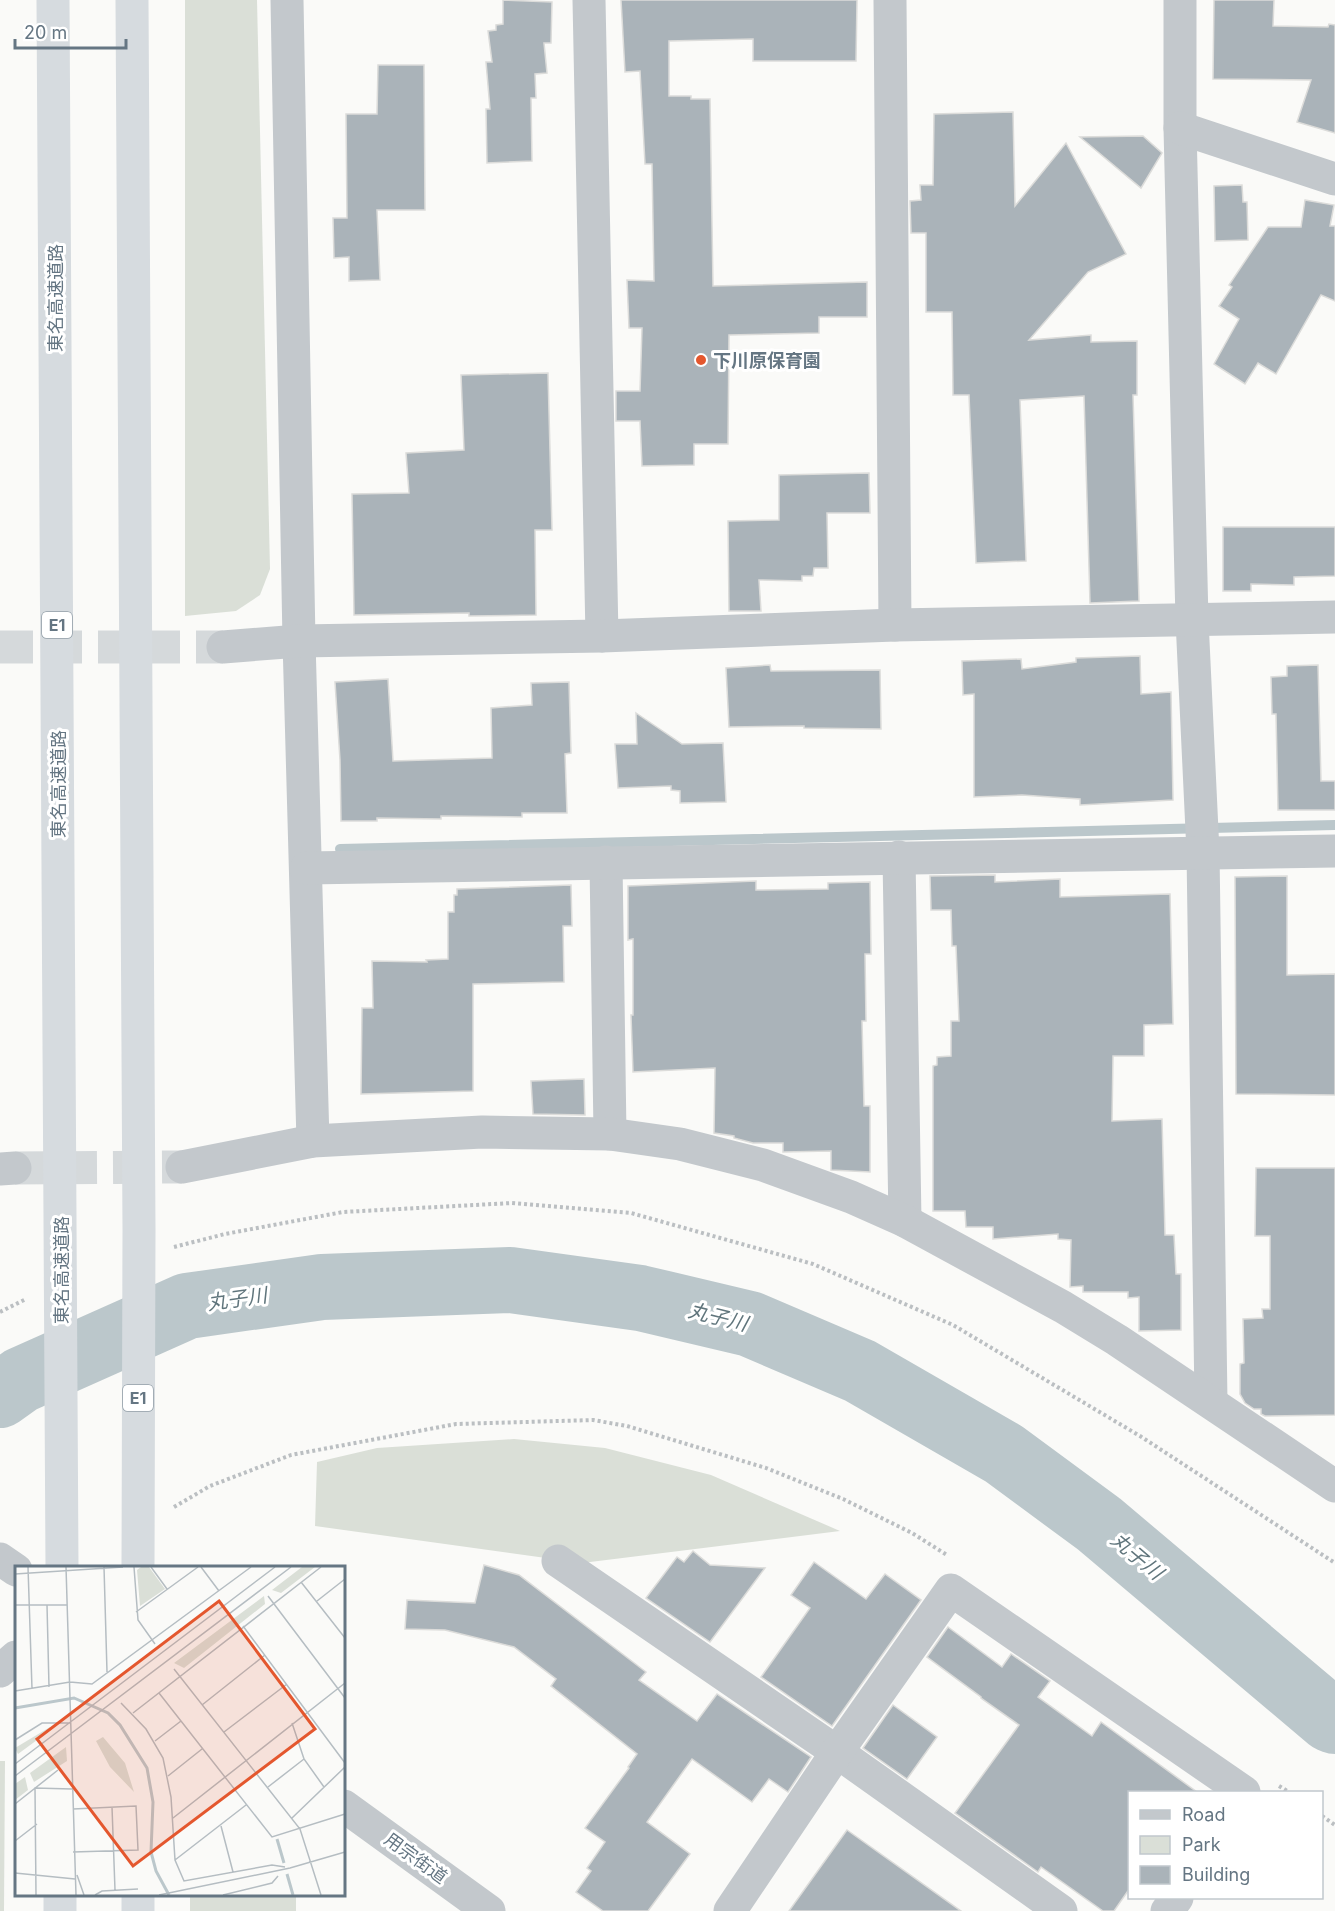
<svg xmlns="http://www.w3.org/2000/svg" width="1335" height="1911" viewBox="0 0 1335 1911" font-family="Inter,'Noto Sans JP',sans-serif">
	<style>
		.green { fill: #dadfd7 }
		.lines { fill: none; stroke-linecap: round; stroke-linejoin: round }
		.stream { stroke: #bbc7cb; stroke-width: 10 }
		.river { stroke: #bbc7cb; stroke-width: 66 }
		.building { fill: #aab3b9; stroke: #dcdcda; stroke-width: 1.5 }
		.minor-tunnel { stroke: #d5d9db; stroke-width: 33; stroke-dasharray: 33 16; stroke-linecap: butt }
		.path { stroke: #bbbfc2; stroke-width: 4; stroke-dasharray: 3 3; stroke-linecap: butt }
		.minor { stroke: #c3c8cc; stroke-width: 33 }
		.highway { stroke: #d6dbdf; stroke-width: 33 }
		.poi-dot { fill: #e4572e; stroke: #fff; stroke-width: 2 }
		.labels { text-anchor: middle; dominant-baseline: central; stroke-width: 6; stroke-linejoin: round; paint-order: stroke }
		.shield { fill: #fff; stroke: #939fa8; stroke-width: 1.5 }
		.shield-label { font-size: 16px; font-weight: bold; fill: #657683 }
		.street-label { font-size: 18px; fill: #657683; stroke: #fff }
		.poi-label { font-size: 18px; font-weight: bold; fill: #657683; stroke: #fff; text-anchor: start }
		.water-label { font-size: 20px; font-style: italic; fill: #60757c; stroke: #fff }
		.inset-river { fill: none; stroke: #bbc7cb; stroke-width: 3 }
		.inset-road { fill: none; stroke: #b5bdc2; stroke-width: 1.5 }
		.view { fill: #e4572e; fill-opacity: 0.15; stroke: #e4572e; stroke-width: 3 }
		.inset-edge { fill: none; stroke: #657683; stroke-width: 3 }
	</style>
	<rect width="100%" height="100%" fill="#fafaf8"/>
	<g class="green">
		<polygon points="185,0 257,0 270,569 260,595 236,611 185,616"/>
		<polygon points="514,1439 605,1448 711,1475 840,1531 582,1563 315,1526 317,1462 377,1448"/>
		<polygon points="0,1761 5,1761 4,1911 0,1911"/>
		<rect x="190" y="1895" width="106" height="16"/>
	</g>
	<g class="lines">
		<polyline class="stream" points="340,849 1335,825"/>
		<polyline class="river" points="0,1395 21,1380 187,1306 322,1287 510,1280 640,1298 750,1324 860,1371 1004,1454 1099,1524 1330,1719 1335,1721"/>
	</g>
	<g class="building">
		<polygon points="503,0 552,2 551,43 544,43 547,73 535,74 536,98 531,98 532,161 487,163 486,109 490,109 486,62 492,62 488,31 496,30 496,25 503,24"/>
		<polygon points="621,0 857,0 856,61 753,61 753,39 669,41 669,96 691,96 691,99 710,99 713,286 867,282 867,317 819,317 819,333 729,335 728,444 694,444 694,465 642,466 640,421 616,421 616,391 640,391 642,328 629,328 627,280 654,281 652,164 645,164 640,71 625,72"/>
		<polygon points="1214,0 1274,0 1273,26 1328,27 1329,24 1335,25 1335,133 1297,122 1311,80 1213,79"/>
		<polygon points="378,65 424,65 425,210 377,210 380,280 349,281 349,257 334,258 333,218 347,218 346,114 377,114"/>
		<polygon points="1013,112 1015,206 1066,143 1126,254 1088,272 1029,340 1091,335 1091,342 1137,341 1137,395 1133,395 1139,601 1090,603 1084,396 1020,400 1026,561 976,563 969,395 953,395 952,312 926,312 926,233 911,233 910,201 921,200 920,185 933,185 934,114"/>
		<polygon points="1143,136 1162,153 1141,188 1080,137"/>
		<polygon points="1242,185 1243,202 1247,202 1248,240 1215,241 1214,186"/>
		<polygon points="1305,200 1334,205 1330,226 1335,226 1335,301 1321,295 1276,374 1258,363 1245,384 1214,364 1239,319 1219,306 1232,287 1229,285 1268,227 1301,227"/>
		<polygon points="548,373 552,530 535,530 536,615 469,616 469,613 354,615 352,494 409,493 406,453 464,450 461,375"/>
		<polygon points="869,473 870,513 827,513 828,568 814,568 813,576 802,576 802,581 759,580 761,611 729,611 728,521 779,520 779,475"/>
		<polygon points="1223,527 1335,527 1335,576 1294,577 1294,585 1251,584 1251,591 1223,591"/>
		<polygon points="1140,656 1141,694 1171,692 1173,800 1080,805 1080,799 1022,795 974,797 974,694 963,695 962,661 1021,659 1022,669 1076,662 1076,658"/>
		<polygon points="770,665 771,671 880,670 881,729 804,728 804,726 729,727 726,668"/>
		<polygon points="1318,665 1321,781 1335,781 1335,810 1278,810 1276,714 1272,714 1271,677 1287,676 1287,666"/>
		<polygon points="388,679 393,761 492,758 491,708 532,705 531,683 569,682 571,753 565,754 567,813 522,813 522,817 441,816 441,819 377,818 377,821 341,821 340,760 335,682"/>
		<polygon points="636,713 682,744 723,743 726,802 680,803 680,791 671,790 671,786 618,788 615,744 637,744"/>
		<polygon points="995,875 995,882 1060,879 1060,897 1170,894 1173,1024 1144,1025 1144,1056 1113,1056 1112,1121 1162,1119 1165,1235 1174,1235 1176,1274 1181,1274 1181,1330 1139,1331 1139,1297 1128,1298 1128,1292 1083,1292 1083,1286 1070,1287 1071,1240 1058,1239 1058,1234 993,1239 993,1227 966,1227 965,1211 933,1211 933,1066 937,1065 937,1057 951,1056 951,1021 959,1021 956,946 952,946 951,910 931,910 930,876"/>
		<polygon points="1287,876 1287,975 1335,974 1335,1095 1236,1094 1235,877"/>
		<polygon points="756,881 756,890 828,889 828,883 870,882 871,954 865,954 866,1021 862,1021 864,1106 870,1106 870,1172 831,1170 831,1151 783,1152 783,1143 753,1143 734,1138 734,1136 714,1133 715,1068 633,1072 631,1015 633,1015 633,939 628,940 628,886"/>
		<polygon points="571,885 572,926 563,926 564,982 473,984 473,1091 361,1094 362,1008 373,1008 372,961 427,962 426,960 448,959 448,912 454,912 454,895 457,895 457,889"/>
		<polygon points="584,1079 585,1115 533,1114 531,1081"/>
		<polygon points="1256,1168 1335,1168 1335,1415 1265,1416 1261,1414 1261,1409 1254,1409 1245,1403 1240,1394 1240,1364 1244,1363 1243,1319 1263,1318 1262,1309 1270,1309 1270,1236 1255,1236"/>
		<polygon points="693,1551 710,1565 765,1568 710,1642 646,1598 677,1557 684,1562"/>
		<polygon points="814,1562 866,1599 885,1574 921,1600 832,1726 761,1677 810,1608 791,1595"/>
		<polygon points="484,1565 519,1575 646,1672 639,1680 697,1721 717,1694 811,1757 788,1792 769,1779 752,1802 692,1759 647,1822 690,1854 648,1911 603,1911 576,1892 591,1871 587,1868 605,1842 585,1828 629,1768 628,1767 637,1754 551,1686 556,1679 514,1647 445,1630 405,1629 407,1600 475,1603"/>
		<polygon points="948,1627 1002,1667 1011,1654 1050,1681 1038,1697 1092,1736 1101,1722 1197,1792 1130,1792 1130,1888 1114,1911 1103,1911 1041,1867 1038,1872 955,1813 1019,1725 981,1698 981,1697 927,1657"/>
		<polygon points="893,1705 937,1737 907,1779 863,1748"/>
		<polygon points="847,1830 961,1911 789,1911"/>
	</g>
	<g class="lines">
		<g class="minor-tunnel">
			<polyline points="0,647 223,647"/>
			<polyline points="15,1168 182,1167"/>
		</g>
		<g class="path">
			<polyline points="174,1247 225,1234 343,1212 512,1203 631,1213 813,1264 953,1325 1140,1436 1335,1563"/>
			<polyline points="0,1312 26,1299"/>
			<polyline points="174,1507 210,1486 291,1455 456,1424 593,1420 627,1426 766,1468 843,1499 912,1533 947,1555"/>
			<polyline points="1279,1786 1289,1792"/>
			<polyline points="1322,1816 1335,1825"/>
		</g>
		<g class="minor">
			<polyline points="287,0 299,641 313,1141"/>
			<polyline points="589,0 602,636"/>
			<polyline points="890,0 895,625"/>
			<polyline points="1180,0 1180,128 1192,620 1203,852 1211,1402"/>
			<polyline points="1180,128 1335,179"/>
			<polyline points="223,647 299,641 602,636 895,625 1335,617"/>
			<polyline points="899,857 905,1221"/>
			<polyline points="606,862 610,1134"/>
			<polyline points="306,868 1335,851"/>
			<polyline points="182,1167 313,1141 482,1132 610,1134 680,1144 763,1165 851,1197 905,1221 1063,1307 1117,1340 1335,1486"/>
			<polyline points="0,1169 15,1168"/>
			<polyline points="0,1559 16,1570"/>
			<polyline points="558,1561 837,1752 1061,1911"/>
			<polyline points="0,1671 16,1657"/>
			<polyline points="344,1806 489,1911"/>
			<polyline points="730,1911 837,1752 951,1590 1244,1792"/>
			<polyline points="1167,1911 1177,1898"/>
		</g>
		<g class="highway">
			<polyline points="53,0 62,1568"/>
			<polyline points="132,0 139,1229 138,1568"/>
			<polyline points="138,1894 138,1911"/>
			<polyline points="60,1911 60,1894"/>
		</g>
	</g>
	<circle class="poi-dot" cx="701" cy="360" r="6"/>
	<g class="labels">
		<g class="shield">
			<rect x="42" y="612" width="30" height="26" rx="4.5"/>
			<rect x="123" y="1385" width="30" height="26" rx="4.5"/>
		</g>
		<g class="shield-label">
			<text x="57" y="625">E1</text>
			<text x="138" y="1398">E1</text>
		</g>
		<g class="street-label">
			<text transform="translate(55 298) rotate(-90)">東名高速道路</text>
			<text transform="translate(58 784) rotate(-90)">東名高速道路</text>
			<text transform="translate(61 1270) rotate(-90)">東名高速道路</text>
			<text transform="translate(416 1858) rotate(36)">用宗街道</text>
		</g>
		<g class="poi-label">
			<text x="713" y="360">下川原保育園</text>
		</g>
		<g class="water-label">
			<text transform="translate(237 1299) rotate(-8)">丸子川</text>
			<text transform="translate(718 1317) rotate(14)">丸子川</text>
			<text transform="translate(1137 1556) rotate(40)">丸子川</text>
		</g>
	</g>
	<g transform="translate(15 1566)">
		<rect width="330" height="330" fill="#fafaf8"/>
		<path d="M126 1H134L150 23 125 40 122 4ZM287 1H300L266 27 257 24ZM249 30 250 38 169 102 159 97ZM35 161 37 163 3 188 0 182ZM88 171 110 197 119 226 95 201 81 175ZM51 181 52 195 19 216 15 207ZM10 211 13 224 0 234V218Z" fill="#dadfd7"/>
		<path class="inset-river" d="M0 142 59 132 93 147 105 159 132 202 138 236 136 286 141 305 154 329M262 273 269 297M272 308 278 329"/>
		<path class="inset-road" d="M13 1 17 123M51 1 61 329M89 1 92 106M119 1 123 54 140 78M136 1 152 23M186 1 204 25M0 8 108 1M286 16 330 72M253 30 330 132M302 35 330 13M0 39H52M32 39 34 121M121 46 183 1M228 60 330 197M159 103 285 263 306 329M0 125 55 116 77 118 236 1M144 127 257 271 330 248M106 137 131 163 148 192 156 231 160 294 169 315 257 299 270 301M187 139 250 89M118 147 306 1M277 157 289 193 309 221M209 166 272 118M0 174 27 157H56M140 175 166 155M0 198 260 1M0 210 276 1M153 210 187 183M253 221 289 193M0 238 43 204M97 241 100 324M58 243 121 240 123 284 58 286M158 252 330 117M277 252 330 201M206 260 218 306M0 275 22 258M160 294 231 239M0 307 60 313M62 309 69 329M21 329 20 222 57 223M80 329 87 325 123 323M144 329 275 302 330 286M208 329 257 317 263 310"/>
		<path class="view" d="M204 35 300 163 118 300 22 173Z"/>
		<rect width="330" height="330" class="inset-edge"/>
	</g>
	<rect x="1128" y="1791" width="195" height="108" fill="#ffffff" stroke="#c1c8cd" stroke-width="1.5"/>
	<rect x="1140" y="1810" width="30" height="9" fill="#c3c8cc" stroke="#c1c8cd" stroke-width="1.5"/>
	<text x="1182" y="1821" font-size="18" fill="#657683">Road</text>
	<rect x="1140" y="1836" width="30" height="18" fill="#dadfd7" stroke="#c1c8cd" stroke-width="1.5"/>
	<text x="1182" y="1851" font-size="18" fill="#657683">Park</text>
	<rect x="1140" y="1866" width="30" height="18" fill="#aab3b9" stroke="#c1c8cd" stroke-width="1.5"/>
	<text x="1182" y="1881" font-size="18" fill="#657683">Building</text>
	<path d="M15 39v9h111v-9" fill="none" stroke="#657683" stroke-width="3"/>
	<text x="24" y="39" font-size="18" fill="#657683" stroke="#ffffff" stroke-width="4.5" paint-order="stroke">20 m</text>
</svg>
